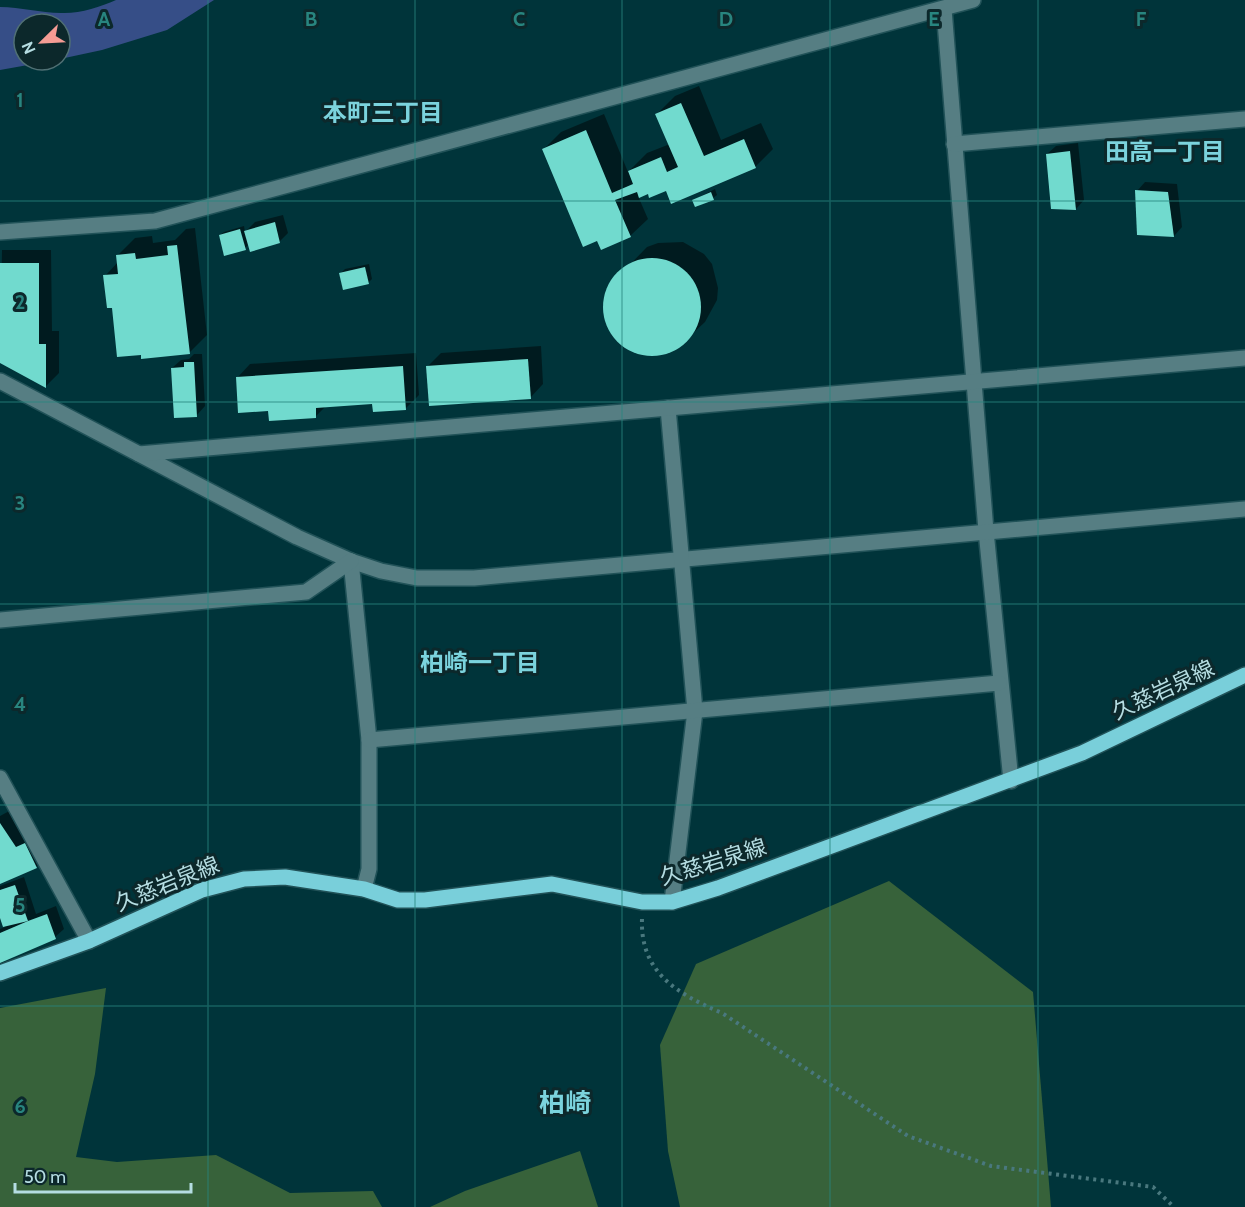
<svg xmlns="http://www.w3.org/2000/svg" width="1245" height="1207" viewBox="0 0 1245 1207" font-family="Cabin,'Noto Sans JP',sans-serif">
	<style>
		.green { fill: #37623a }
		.water { fill: #364e87 }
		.shadow { fill: #0007 }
		.building { fill: #71dace }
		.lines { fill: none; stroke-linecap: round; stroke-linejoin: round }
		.minor-casing { stroke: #215258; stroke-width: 18 }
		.major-casing { stroke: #215258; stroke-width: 18 }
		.path { stroke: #49787e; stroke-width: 4; stroke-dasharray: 3 4.5; stroke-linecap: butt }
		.minor { stroke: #567e83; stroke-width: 15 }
		.major { stroke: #79cfda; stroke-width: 15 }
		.grid { fill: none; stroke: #28857f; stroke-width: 1.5; stroke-opacity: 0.55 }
		.labels { text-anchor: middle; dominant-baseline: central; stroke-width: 6; stroke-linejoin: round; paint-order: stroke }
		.street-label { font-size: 22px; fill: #b5dde2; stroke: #0c282b }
		.neighbourhood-label { font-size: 24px; font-weight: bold; fill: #7bd3dd; stroke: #0c282b }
		.quarter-label { font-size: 26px; font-weight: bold; fill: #7bd3dd; stroke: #0c282b }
		.grid-label { font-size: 20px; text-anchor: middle; font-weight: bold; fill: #28857f; stroke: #0c282b; stroke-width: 6; stroke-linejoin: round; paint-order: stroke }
	</style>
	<rect width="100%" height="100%" fill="#00343a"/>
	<g class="green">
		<polygon points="889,881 1033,992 1051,1207 680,1207 668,1151 660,1045 696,964"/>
		<polygon points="106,988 95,1074 76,1157 117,1162 216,1155 290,1193 373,1191 382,1207 0,1207 0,1008"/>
		<polygon points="580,1151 598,1207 430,1207 465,1191"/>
	</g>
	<path class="water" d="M116 0H214L167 30 102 50 60 59V24H24V60H56L0 70V7C21 7 40 13 61 13 79 14 100 7 116 0Z"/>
	<g class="shadow">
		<polygon points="699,86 721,140 761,123 773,149 755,167 638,196 648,219 630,236 544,149 561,132 604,114 628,172 647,153 670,144 657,114 675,96"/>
		<polygon points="1078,143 1084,200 1076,209 1047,154 1056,146"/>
		<polygon points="1145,182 1177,184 1182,227 1174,236 1137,191"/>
		<polygon points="715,189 717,195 713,198 694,200"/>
		<polygon points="283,215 288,233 279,242 249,244 245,248 220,235 224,232 244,226 245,232 255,222"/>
		<polygon points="195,228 207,335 189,353 113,306 105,276 118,262 118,255 135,238 152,236 153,243 175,240 186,229"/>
		<polygon points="683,242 704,254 712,264 718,288 717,300 705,322 677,348 665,353 641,353 629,349 611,331 606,320 606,295 611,284 647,247 658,243"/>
		<polygon points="2,250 51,250 52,331 59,331 59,373 46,386 0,361"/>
		<polygon points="369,264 372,279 368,283 341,273 345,269"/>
		<polygon points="541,346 543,384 530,398 428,366 441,353"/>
		<polygon points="416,353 419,395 406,408 374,402 327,405 316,416 237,378 250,364"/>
		<polygon points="194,354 202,354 205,406 197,415 172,368 181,360 189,359"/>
		<polygon points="13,809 30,835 39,830 49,854 36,867 0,882 0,816"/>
		<polygon points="24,877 36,914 56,906 64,929 55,937 0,962 0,929 5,927 0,914 0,886"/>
	</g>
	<g class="building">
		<polygon points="681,103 704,156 744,139 756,168 671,204 666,191 649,198 648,194 639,198 637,192 615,200 631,237 601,250 597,241 583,247 542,149 586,130 612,193 633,184 628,171 661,157 667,172 678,167 655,114"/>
		<polygon points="1070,151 1076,210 1051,209 1046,154"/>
		<polygon points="1135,190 1168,192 1174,237 1137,235"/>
		<polygon points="711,192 714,200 695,207 692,200"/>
		<polygon points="275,222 280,243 250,252 244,231"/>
		<polygon points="240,229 246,250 224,256 219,235"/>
		<polygon points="177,245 190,354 141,359 141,355 117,357 112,308 107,308 103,275 118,274 116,255 135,253 136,259 168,255 167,246"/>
		<circle cx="652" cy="307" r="49"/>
		<polygon points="0,263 39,263 39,344 46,344 46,388 0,363"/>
		<polygon points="365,267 369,284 343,290 339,273"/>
		<polygon points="528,359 531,399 429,406 426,366"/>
		<polygon points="184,362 194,362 197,417 174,418 171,368 184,367"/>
		<polygon points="403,366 406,410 373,412 372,404 316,408 316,418 269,421 268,411 238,413 236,377"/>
		<polygon points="0,823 16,847 25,843 37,868 0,884"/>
		<polygon points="15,885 28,921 47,914 56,939 0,963 0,933 28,921 3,927 0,918 0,890"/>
	</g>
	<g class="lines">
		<defs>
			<g id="minor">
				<polyline points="944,9 986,531 1011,781"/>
				<polyline points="954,144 1245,119"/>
				<polyline points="0,232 155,221 973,0"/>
				<polyline points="0,381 297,537 351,561 381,571 417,578 474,578 1245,509"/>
				<polyline points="668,408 695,711 672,902"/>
				<polyline points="139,454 1245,358"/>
				<polyline points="351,561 369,740 369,869 364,889"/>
				<polyline points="0,620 306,592 351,561"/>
				<polyline points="369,740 999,683"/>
				<polyline points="0,778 89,941"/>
			</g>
			<polyline id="major" points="0,973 89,941 202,890 244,879 285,877 364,889 398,900 425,900 552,884 642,902 672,902 718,888 1082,753 1245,675"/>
		</defs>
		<use href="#minor" class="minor-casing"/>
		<use href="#major" class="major-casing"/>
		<path class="path" d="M642 919C640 973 678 994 722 1013L908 1136 991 1166 1153 1187 1174 1207"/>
		<use href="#minor" class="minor"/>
		<use href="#major" class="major"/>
	</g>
	<path class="grid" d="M208 0V1207M415 0V1207M622 0V1207M830 0V1207M1038 0V1207M0 201H1245M0 402H1245M0 604H1245M0 805H1245M0 1006H1245"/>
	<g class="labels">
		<g class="street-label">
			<text transform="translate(1163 690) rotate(-25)">久慈岩泉線</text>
			<text transform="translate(713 862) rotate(-17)">久慈岩泉線</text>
			<text transform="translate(167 884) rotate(-22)">久慈岩泉線</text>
		</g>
		<g class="neighbourhood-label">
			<text x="383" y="112">本町三丁目</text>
			<text x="1165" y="151">田高一丁目</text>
			<text x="480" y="662">柏崎一丁目</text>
		</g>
		<g class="quarter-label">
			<text x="565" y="1103">柏崎</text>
		</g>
	</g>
	<g class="grid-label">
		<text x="104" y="26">A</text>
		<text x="311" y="26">B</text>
		<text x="519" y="26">C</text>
		<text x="726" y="26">D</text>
		<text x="934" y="26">E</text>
		<text x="1141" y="26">F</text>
		<text x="20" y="107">1</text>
		<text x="20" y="309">2</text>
		<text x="20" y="510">3</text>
		<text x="20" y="711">4</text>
		<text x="20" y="912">5</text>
		<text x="20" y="1113">6</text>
	</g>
	<g transform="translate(42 42) rotate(246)"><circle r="28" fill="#0c282b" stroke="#507074" stroke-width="1.5"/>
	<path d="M0-4.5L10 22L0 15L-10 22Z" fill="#f59c94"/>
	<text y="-9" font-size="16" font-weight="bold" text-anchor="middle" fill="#b5dde2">N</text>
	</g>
	<path d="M15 1183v9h176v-9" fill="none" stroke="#b5dde2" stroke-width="3"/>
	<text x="24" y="1183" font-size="18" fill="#b5dde2" stroke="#0c282b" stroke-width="4.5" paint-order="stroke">50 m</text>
</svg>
